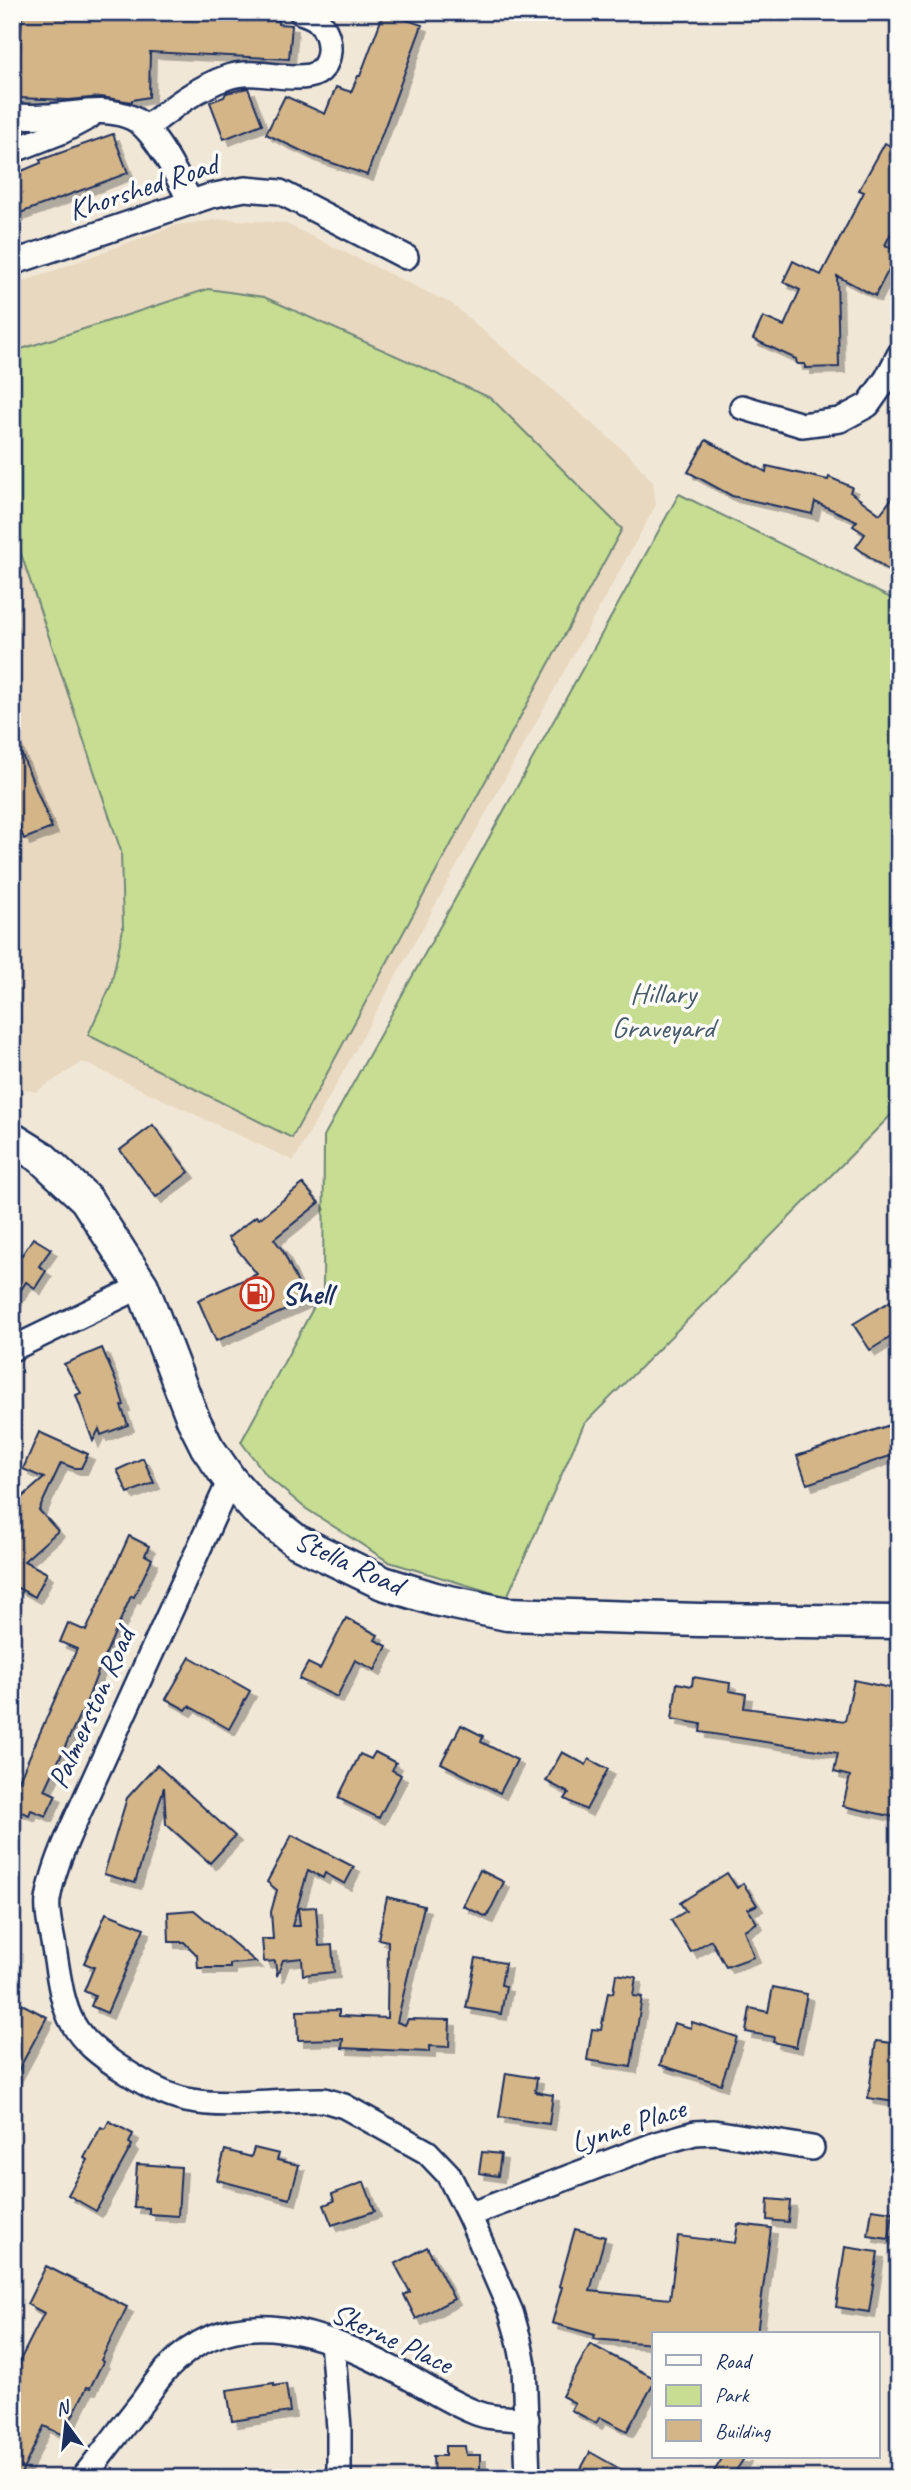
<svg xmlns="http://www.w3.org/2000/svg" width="911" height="2490" viewBox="0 0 911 2490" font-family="Caveat,sans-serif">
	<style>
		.built { fill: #e8d8bf }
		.green { fill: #c6dd92; stroke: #708678; stroke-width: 2 }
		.building { fill: #d4b588; stroke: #1b2f5e; stroke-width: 2; filter: url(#shadow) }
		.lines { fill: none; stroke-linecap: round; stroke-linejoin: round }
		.street-casing { stroke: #1b2f5e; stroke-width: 28 }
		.secondary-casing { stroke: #1b2f5e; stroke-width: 37 }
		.street { stroke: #fdfcf7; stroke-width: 23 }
		.secondary { stroke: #fdfcf7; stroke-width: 32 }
		.labels { text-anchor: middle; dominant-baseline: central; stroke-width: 7; stroke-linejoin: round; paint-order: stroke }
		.street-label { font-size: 30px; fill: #1b2f5e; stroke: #fdfcf7 }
		.park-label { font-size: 30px; fill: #465a6b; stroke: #fdfcf7 }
		.poi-label { font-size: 30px; font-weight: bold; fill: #1b2f5e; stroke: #fdfcf7; text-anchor: start }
	</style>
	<defs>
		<filter id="shadow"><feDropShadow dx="6" dy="6" stdDeviation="0" flood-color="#0004"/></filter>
	</defs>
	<rect width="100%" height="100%" fill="#f1e7d6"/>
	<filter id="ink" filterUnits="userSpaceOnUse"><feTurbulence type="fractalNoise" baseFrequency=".0143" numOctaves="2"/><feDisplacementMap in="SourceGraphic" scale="14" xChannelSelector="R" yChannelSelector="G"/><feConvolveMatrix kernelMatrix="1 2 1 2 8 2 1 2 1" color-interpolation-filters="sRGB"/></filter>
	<g filter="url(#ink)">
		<polygon class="built" points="225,219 284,223 452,304 629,455 653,482 656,505 294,1161 83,1062 35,1092 12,1086 12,286 176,225"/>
		<g class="green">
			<polygon points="208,289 264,297 491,398 622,529 292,1138 88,1035 111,985 123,929 121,851 12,527 12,352"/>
			<polygon points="679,494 899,602 899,1107 584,1424 507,1597 389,1562 305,1508 268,1477 241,1442 323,1290 324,1136"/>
		</g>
		<g class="building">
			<polygon points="22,12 168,12 278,20 278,24 292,25 289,59 150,52 149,97 132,100 132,102 101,97 69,100 18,98"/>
			<polygon points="384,12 422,25 367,175 312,156 266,134 285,96 325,114 336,87 351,92 358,76 360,76"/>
			<polygon points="248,88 262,124 224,139 210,102 224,97 226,93"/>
			<polygon points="113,134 128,173 12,216 12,175 41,163 40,160"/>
			<polygon points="885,143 899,151 899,218 885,245 898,252 875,296 837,276 839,367 805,368 805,364 797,364 796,359 753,339 763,317 784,326 800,290 783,282 793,261 821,275 864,192 859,190"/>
			<polygon points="706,440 766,472 767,466 828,480 829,477 852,487 850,492 880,514 899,489 899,578 856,547 865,534 853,526 857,521 815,502 812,514 732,496 688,472"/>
			<polygon points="12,731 52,828 24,839 12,810"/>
			<polygon points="153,1125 189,1172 156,1197 120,1150"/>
			<polygon points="303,1184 319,1203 274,1239 283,1251 306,1301 216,1341 198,1300 257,1274 228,1238 256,1216 259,1219"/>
			<polygon points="33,1238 51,1249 39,1266 46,1271 35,1288 26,1282 12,1304 12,1249 22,1255"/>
			<polygon points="899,1296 899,1332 870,1350 853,1324"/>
			<polygon points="102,1348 118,1386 124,1405 121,1406 128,1425 101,1435 99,1429 93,1441 76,1395 81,1393 64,1364"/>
			<polygon points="899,1422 899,1453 807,1484 797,1456"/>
			<polygon points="39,1432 88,1454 81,1468 74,1468 61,1463 39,1510 58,1531 24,1561 47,1573 35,1597 12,1585 12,1506 44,1478 23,1469"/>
			<polygon points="143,1458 154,1483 128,1493 117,1470"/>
			<polygon points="129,1536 149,1546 145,1555 152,1559 134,1597 131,1596 99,1669 82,1714 80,1714 45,1790 56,1795 46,1816 31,1810 29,1815 12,1808 12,1796 77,1649 60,1642 68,1623 86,1631"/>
			<polygon points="346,1618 378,1635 375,1640 387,1646 375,1670 355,1660 337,1697 299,1679 308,1663 320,1669"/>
			<polygon points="190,1657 250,1691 229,1729 189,1706 186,1710 166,1699"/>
			<polygon points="693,1677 730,1683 729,1691 746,1694 744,1708 845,1721 854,1680 899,1690 899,1818 843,1806 850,1776 834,1772 838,1753 700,1732 701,1724 672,1719 677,1683 692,1686"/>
			<polygon points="461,1725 483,1736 481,1742 517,1760 500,1793 441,1763"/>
			<polygon points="375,1752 396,1763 392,1770 401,1775 379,1818 338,1798 360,1754 371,1759"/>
			<polygon points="562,1752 586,1765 589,1759 608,1769 586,1810 565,1799 569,1793 546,1781"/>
			<polygon points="157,1765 235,1836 210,1863 166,1824 164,1787 135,1883 104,1874 127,1798"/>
			<polygon points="292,1835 354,1867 345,1884 325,1873 323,1878 308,1870 292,1926 300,1926 298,1908 316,1907 319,1946 332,1945 334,1972 303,1975 302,1958 283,1960 277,1976 275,1961 264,1962 262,1939 273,1939 271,1912 277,1890 267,1882"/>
			<polygon points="480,1870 504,1882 487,1917 463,1906"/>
			<polygon points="727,1873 737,1888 743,1883 757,1905 748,1909 757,1923 744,1930 754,1957 726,1967 711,1940 691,1952 671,1920 686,1911 680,1903"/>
			<polygon points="387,1897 424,1906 397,2022 405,2025 408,2019 450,2020 449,2047 429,2046 429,2052 342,2048 343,2039 298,2040 297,2011 339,2010 339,2016 387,2018 388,1941 378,1939"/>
			<polygon points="194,1910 256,1962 230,1964 230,1968 198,1968 197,1955 184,1942 169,1942 168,1912"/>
			<polygon points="106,1913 144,1928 107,2013 91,2006 95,1996 84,1991 94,1967 84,1963"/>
			<polygon points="476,1958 505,1963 501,1985 506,1986 501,2014 466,2008"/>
			<polygon points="616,1974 636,1977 633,1996 642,1997 631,2067 587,2060 592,2029 601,2030 608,1992 613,1993"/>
			<polygon points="773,1987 807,1994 796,2047 773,2042 774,2037 746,2032 750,2008 768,2012"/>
			<polygon points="12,1999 47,2017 12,2082"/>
			<polygon points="692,2022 737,2037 721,2084 660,2065 674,2023 691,2028"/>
			<polygon points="876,2041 899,2044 899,2081 895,2102 868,2098"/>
			<polygon points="506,2073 537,2078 535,2092 553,2095 549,2124 499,2117"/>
			<polygon points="109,2121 133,2134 129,2143 132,2145 96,2211 68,2195 88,2160 84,2158 101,2127 105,2129"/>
			<polygon points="254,2148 279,2154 277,2160 299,2165 290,2199 217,2180 225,2150 251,2157"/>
			<polygon points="482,2152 501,2154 498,2176 479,2173"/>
			<polygon points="137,2164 181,2167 178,2216 149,2214 149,2208 134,2207"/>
			<polygon points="364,2182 375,2211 332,2225 324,2205 334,2201 332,2194"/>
			<polygon points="768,2199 790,2201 788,2222 767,2220"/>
			<polygon points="872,2209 893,2212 889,2239 868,2236"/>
			<polygon points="738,2224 771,2228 757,2334 654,2334 654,2344 593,2339 595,2335 552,2323 562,2287 559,2286 575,2229 605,2237 590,2291 670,2299 678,2236 735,2243"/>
			<polygon points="427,2247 454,2299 416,2319 404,2295 410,2292 395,2264"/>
			<polygon points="845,2247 878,2252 869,2312 836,2307"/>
			<polygon points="46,2266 127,2307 101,2360 103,2362 90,2388 87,2387 63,2435 44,2426 19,2478 12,2478 12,2376 44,2313 27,2304"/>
			<polygon points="590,2344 654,2378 654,2383 627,2431 600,2417 596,2423 571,2410 575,2403 562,2396"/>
			<polygon points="274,2383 274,2386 286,2384 290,2412 232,2421 227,2390"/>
			<polygon points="445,2446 465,2446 466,2455 480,2455 480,2478 434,2478 433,2456 445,2456"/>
			<polygon points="590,2452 636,2478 576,2478"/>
			<polygon points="723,2457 745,2457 731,2478 710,2478"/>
		</g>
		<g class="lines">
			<defs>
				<g id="street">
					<path d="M12 116C23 116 34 117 45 116 73 115 106 105 132 118 155 129 179 180 191 203"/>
					<path d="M146 128C170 109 198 87 228 77 255 68 282 81 309 76 335 71 334 33 316 19 312 16 306 14 301 12"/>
					<polyline points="12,151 61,132 89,117"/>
					<polyline points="12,263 210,196 245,189 280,192 406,257"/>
					<polyline points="742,407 802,425 840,420 868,405 887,378 899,355"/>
					<polyline points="12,1349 142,1286"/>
					<path d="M230 1480 71 1830C61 1853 52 1875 48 1900 46 1915 52 1933 54 1948 65 2017 66 2034 128 2073 147 2085 164 2095 186 2100 230 2109 279 2099 324 2100L344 2106 427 2152 448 2174 469 2215 511 2312 519 2340 524 2365 528 2478"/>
					<polyline points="469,2215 656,2144 695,2133 714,2132 812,2148"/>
					<polyline points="332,2341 339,2428 339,2478"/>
					<path d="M83 2478C103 2453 122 2427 142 2402 150 2391 158 2378 168 2368 235 2297 326 2334 399 2372 423 2385 448 2402 474 2412 491 2419 509 2418 527 2419"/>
				</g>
				<polyline id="secondary" points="12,1139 41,1157 86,1199 142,1286 193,1419 207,1447 230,1480 256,1509 296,1541 383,1583 435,1599 507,1614 699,1620 899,1622"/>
			</defs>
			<use href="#street" class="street-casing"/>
			<use href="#secondary" class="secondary-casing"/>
			<use href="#street" class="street"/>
			<use href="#secondary" class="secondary"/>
		</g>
	</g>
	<defs>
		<symbol id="fuel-ring" viewBox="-11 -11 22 22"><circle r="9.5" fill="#fdfcf7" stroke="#c8321e" stroke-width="1.5"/><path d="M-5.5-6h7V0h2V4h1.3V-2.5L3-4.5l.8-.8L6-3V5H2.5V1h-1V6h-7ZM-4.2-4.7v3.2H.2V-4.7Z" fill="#c8321e"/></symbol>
	</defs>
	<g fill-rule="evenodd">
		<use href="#fuel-ring" x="238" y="1275" width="38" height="38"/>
	</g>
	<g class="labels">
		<g class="street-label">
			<text transform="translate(143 187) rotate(-18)">Khorshed Road</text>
			<text transform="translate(349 1562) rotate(25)">Stella Road</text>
			<text transform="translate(91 1708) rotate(-66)">Palmerston Road</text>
			<text transform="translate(628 2125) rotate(-18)">Lynne Place</text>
			<text transform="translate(392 2338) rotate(25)">Skerne Place</text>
		</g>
		<g class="park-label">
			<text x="663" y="993">Hillary<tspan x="663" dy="34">Graveyard</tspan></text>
		</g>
		<g class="poi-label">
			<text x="282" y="1294">Shell</text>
		</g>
	</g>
	<rect width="911" height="2490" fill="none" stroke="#fdfcf7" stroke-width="42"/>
	<rect x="21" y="21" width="869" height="2448" fill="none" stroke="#1b2f5e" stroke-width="2.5" filter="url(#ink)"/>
	<rect x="652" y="2332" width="228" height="126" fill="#fdfcf7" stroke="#a3aaba" stroke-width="2"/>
	<rect x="666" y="2355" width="35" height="10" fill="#fdfcf7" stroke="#a3aaba" stroke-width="2"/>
	<text x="715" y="2368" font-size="21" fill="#1b2f5e">Road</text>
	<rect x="666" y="2385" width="35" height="21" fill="#c6dd92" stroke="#a3aaba" stroke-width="2"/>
	<text x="715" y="2402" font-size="21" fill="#1b2f5e">Park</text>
	<rect x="666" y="2420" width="35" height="21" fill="#d4b588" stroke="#a3aaba" stroke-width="2"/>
	<text x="715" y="2438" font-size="21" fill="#1b2f5e">Building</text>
	<g transform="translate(66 2424) rotate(345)" stroke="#fdfcf7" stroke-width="5" paint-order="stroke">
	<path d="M0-5L12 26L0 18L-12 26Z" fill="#1b2f5e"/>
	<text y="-10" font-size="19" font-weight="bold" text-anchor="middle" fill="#1b2f5e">N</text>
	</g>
</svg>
